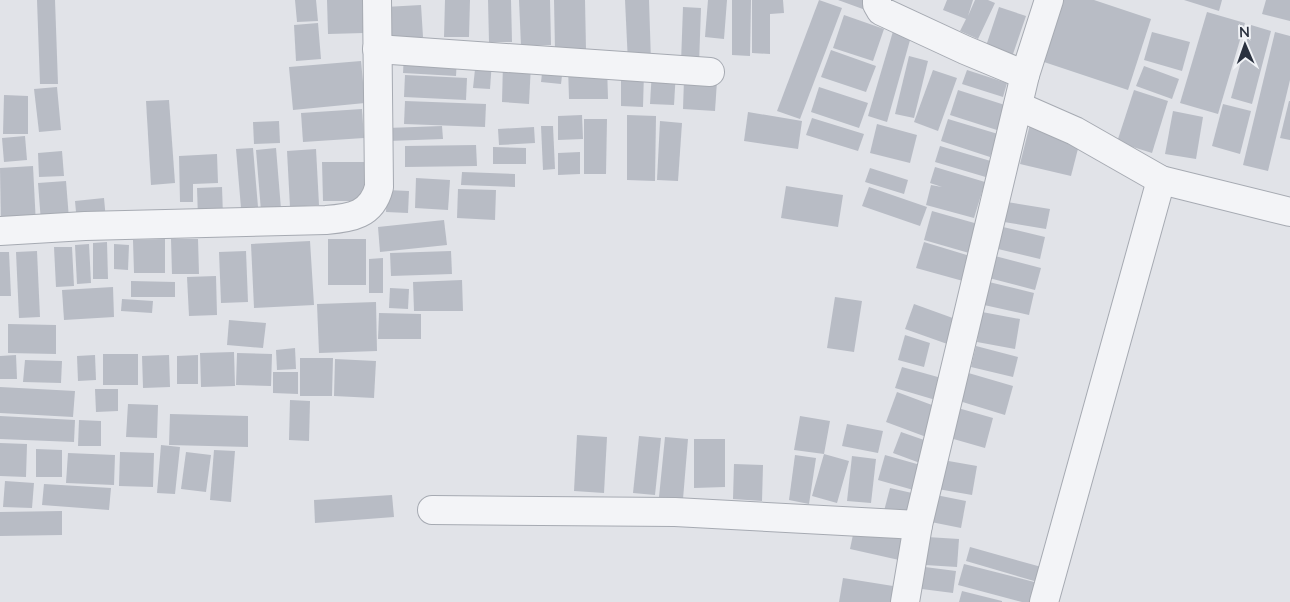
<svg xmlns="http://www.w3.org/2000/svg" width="1290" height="602" viewBox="0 0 1290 602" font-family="Lato,sans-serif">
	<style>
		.building { fill: #b8bcc5 }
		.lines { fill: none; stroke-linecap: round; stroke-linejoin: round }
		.minor-casing { stroke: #a6aab2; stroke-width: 30 }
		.minor { stroke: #f3f4f7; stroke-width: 28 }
	</style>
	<rect width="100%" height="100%" fill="#e1e3e8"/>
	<g class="building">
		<polygon points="37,0 55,0 58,84 40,84"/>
		<polygon points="295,0 316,0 318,21 297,22"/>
		<polygon points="327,0 362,0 364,33 328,34"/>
		<polygon points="445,0 470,0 469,37 444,37"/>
		<polygon points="488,0 511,0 512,42 489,42"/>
		<polygon points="519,0 550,0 551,45 521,46"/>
		<polygon points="554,0 585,0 586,50 555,50"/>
		<polygon points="625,0 649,0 651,62 628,63"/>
		<polygon points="708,0 727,0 724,39 705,37"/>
		<polygon points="732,0 751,0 750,56 732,55"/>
		<polygon points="752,0 783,0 784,13 770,14 770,54 752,53"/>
		<polygon points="819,0 842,8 800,119 777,111"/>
		<polygon points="838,0 876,0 871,12"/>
		<polygon points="947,0 973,0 968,16 975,0 988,0 995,3 978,39 960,31 966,19 943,10"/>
		<polygon points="1058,0 1094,0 1151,19 1128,90 1038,60"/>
		<polygon points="1184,0 1222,0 1219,11"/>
		<polygon points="1266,0 1290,0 1290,21 1262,14"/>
		<polygon points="421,5 423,37 387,39 385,7"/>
		<polygon points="683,7 701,8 699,64 681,63"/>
		<polygon points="999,7 1026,16 1012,57 985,49"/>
		<polygon points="1207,12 1245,23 1218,114 1180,103"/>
		<polygon points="844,15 884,29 873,61 833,48"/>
		<polygon points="318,23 321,59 296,61 294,25"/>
		<polygon points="1251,25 1271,31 1252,104 1231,98"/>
		<polygon points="894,28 912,33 887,122 868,116"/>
		<polygon points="1152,32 1190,42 1182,71 1144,60"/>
		<polygon points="1275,32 1290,36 1290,80 1268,171 1243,165"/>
		<polygon points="831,50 876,66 866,92 821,77"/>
		<polygon points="404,55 457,58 456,76 403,73"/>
		<polygon points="909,56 928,61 914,118 895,114"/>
		<polygon points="476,60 492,61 490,89 473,88"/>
		<polygon points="361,61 365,103 293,110 289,67"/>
		<polygon points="503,63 531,64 529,104 502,102"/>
		<polygon points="543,65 563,67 561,84 541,82"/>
		<polygon points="607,65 608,99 569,99 568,66"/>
		<polygon points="1144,66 1179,79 1172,99 1136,86"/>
		<polygon points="652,70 676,71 674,105 650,104"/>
		<polygon points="933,70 957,78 938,131 914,122"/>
		<polygon points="967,70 1007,83 1003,97 962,84"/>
		<polygon points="621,72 644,72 643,107 621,106"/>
		<polygon points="405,75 467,78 466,100 404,97"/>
		<polygon points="684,79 717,81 715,111 683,109"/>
		<polygon points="57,87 61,130 39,132 34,89"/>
		<polygon points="819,87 868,103 859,128 811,112"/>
		<polygon points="958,90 1008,106 1000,131 950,115"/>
		<polygon points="1134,90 1168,101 1152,153 1117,142"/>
		<polygon points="4,95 28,96 28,134 3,134"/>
		<polygon points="169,100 175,183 151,185 146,101"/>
		<polygon points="405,101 486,104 485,127 404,124"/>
		<polygon points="1289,101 1290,101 1290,140 1280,138"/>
		<polygon points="1223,104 1251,111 1240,154 1212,146"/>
		<polygon points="362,109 364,138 303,142 301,113"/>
		<polygon points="1173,111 1203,117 1196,159 1165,154"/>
		<polygon points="748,112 802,121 798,149 744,141"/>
		<polygon points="582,115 583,139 558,140 558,116"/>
		<polygon points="627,115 656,116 655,181 627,180"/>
		<polygon points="812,118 864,134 858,151 806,135"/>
		<polygon points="584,119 607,119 606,174 584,174"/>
		<polygon points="948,119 998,134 990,157 941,141"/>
		<polygon points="279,121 280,143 254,144 253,122"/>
		<polygon points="660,121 682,123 678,181 657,180"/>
		<polygon points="877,124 917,135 910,163 870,153"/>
		<polygon points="1030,124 1081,137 1071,176 1020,164"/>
		<polygon points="442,126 443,139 388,141 387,128"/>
		<polygon points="541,126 553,126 555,169 543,170"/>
		<polygon points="534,127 535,143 499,145 498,129"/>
		<polygon points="25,136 27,160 4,162 2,138"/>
		<polygon points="476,145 477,166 405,167 405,146"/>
		<polygon points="940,146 994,162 989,178 935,162"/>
		<polygon points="493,147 526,148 526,164 493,164"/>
		<polygon points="253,148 258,207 241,208 236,149"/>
		<polygon points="276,148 281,209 261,211 256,150"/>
		<polygon points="316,149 319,205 290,207 287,151"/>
		<polygon points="62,151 64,176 39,177 38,153"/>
		<polygon points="580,152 580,174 558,175 558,153"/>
		<polygon points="217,154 218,183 193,184 193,202 180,202 179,156"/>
		<polygon points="322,162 367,162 367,201 323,201"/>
		<polygon points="33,166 36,225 1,227 0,168"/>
		<polygon points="935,167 985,182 974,218 926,205 931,185 942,187 930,183"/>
		<polygon points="870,168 908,180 904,194 865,182"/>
		<polygon points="462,172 515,174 515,187 461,185"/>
		<polygon points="416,178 450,180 448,210 415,208"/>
		<polygon points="66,181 69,219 41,222 38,183"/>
		<polygon points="786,186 843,195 838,227 781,218"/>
		<polygon points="222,187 223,216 198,217 197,188"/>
		<polygon points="869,187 927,207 920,226 862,206"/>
		<polygon points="458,189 496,190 495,220 457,218"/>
		<polygon points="387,190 409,191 408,213 386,212"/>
		<polygon points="104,198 106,220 77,223 75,201"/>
		<polygon points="1007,202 1050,209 1046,229 1004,222"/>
		<polygon points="932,211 985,226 976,255 924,240"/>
		<polygon points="444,220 447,245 380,252 378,227"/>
		<polygon points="1003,227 1045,237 1040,259 998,249"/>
		<polygon points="165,239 165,273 134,273 133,240"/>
		<polygon points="171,239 198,239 199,274 172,274"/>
		<rect x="328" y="239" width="38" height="46"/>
		<polygon points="310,241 314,305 254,308 251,244"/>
		<polygon points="107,242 108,279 93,279 93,243"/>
		<polygon points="924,242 970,256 963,281 916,268"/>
		<polygon points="89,244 91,283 77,284 75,245"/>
		<polygon points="114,244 129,245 128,270 114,269"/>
		<polygon points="54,247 72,247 74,286 56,287"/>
		<polygon points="37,251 40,317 19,318 16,252"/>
		<polygon points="246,251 248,302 221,303 219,252"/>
		<polygon points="451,251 452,274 391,276 390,253"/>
		<polygon points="0,252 9,252 11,296 0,296"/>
		<polygon points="995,256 1041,268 1035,290 989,278"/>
		<polygon points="383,258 383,293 369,293 369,259"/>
		<polygon points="216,276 217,315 189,316 187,277"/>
		<polygon points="462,280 463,311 414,311 413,282"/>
		<polygon points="131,281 175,282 175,297 131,297"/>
		<polygon points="989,282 1034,293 1029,315 984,305"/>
		<polygon points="113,287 114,317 64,320 62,290"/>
		<polygon points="390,288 409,289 408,309 389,308"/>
		<polygon points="835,297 862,301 854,352 827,348"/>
		<polygon points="122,299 153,301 152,313 121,311"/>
		<polygon points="376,302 377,351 319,353 317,304"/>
		<polygon points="914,304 961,321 953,346 905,329"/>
		<polygon points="982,312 1020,319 1015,349 977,342"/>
		<polygon points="379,313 421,314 421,339 378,339"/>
		<polygon points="229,320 266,323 263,348 227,345"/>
		<polygon points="8,324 56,325 56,354 8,353"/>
		<polygon points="905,335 930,343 924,367 898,360"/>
		<polygon points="976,346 1018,357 1013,377 971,367"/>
		<polygon points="295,348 296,369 277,370 276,350"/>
		<polygon points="234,352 235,386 201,387 200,353"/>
		<polygon points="237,353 272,354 271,386 236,385"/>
		<rect x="103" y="354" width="35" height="31"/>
		<polygon points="16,355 17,379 0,379 0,356"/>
		<polygon points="95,355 96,380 78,381 77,356"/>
		<polygon points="169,355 170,387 143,388 142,356"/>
		<polygon points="198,355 198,384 177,384 177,356"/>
		<polygon points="300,358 333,358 332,396 300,396"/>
		<polygon points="335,359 376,361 374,398 334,396"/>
		<polygon points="25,360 62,361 61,383 23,382"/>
		<polygon points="902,367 945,379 939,401 895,388"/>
		<polygon points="273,372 298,372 298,394 273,393"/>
		<polygon points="965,372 1013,386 1005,415 956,400"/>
		<polygon points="0,387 75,391 73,417 0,413"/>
		<polygon points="95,389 118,389 118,411 96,412"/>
		<polygon points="897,392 940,408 929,438 886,422"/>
		<polygon points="290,400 310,401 309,441 289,440"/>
		<polygon points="128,404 158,405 157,438 126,437"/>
		<polygon points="958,408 993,418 985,448 950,438"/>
		<polygon points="170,414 248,416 248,447 169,445"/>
		<polygon points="0,416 75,420 74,442 0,439"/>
		<polygon points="800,416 830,421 824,454 849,461 837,503 812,496 824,454 794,450"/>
		<polygon points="79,420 101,421 101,446 78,446"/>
		<polygon points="847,424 883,431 878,453 842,446"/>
		<polygon points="901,432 927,441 920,463 893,453"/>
		<polygon points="577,435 607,437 604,493 574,491"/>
		<polygon points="639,436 661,438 655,495 633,493"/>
		<polygon points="665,437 688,439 683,499 659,497"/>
		<polygon points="694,439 725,439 725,487 694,488"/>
		<polygon points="0,443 27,444 26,477 0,476"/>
		<polygon points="161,445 180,447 175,494 157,493"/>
		<polygon points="36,449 62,450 62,477 36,477"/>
		<polygon points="214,450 235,451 231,502 210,500"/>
		<polygon points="120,452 154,453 153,487 119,486"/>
		<polygon points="186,452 211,455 206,492 181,489"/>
		<polygon points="68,453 115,455 114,485 66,483"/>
		<polygon points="795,455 816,458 809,504 789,500"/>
		<polygon points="885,455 924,466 917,491 878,480"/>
		<polygon points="852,456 876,459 871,503 847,501"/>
		<polygon points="937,459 977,466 972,495 932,488"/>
		<polygon points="734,464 763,465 762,501 733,499"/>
		<polygon points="5,481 34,483 32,508 3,507"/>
		<polygon points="44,484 111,488 109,510 42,505"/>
		<polygon points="890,488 912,493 906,520 883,515"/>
		<polygon points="931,494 966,501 961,528 926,521"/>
		<polygon points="392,495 394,517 315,523 314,500"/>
		<polygon points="62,511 62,535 0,536 0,512"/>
		<polygon points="855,525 904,535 899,560 850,549"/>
		<polygon points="927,537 959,539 957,567 925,565"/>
		<polygon points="970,547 1045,568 1041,583 966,561"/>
		<polygon points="964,564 1038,583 1033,602 1022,602 958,585"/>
		<polygon points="917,566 956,571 953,593 914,588"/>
		<polygon points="843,578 893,586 891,602 839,602"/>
		<polygon points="962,591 1002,601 1002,602 959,602"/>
	</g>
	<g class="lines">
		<defs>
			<g id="minor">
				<polyline points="877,0 877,4 881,11 965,50 1025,75"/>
				<polyline points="377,49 710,72"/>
				<polyline points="1018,106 1075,131 1161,180 1290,212"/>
				<path d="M0 231 85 226 326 220C351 218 372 215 379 187L377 0"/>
				<polyline points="432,510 675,512 918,525"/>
				<polyline points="905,602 918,525 1025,75 1049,0"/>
				<polyline points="1044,602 1161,180"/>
			</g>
		</defs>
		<use href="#minor" class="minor-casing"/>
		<use href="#minor" class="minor"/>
	</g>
	<g transform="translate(1245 45) rotate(358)" stroke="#f0f2f6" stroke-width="4" paint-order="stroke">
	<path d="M0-4L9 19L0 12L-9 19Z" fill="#2a313f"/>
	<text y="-8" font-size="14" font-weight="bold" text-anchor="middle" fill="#2a313f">N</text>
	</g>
</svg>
